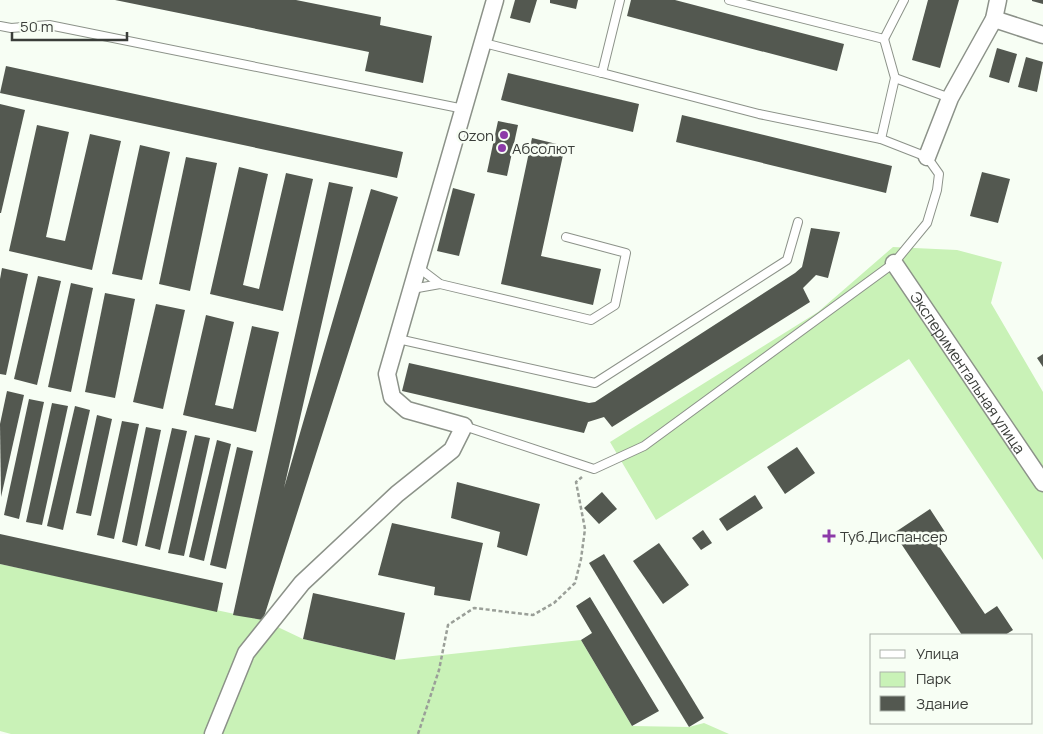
<svg xmlns="http://www.w3.org/2000/svg" width="1043" height="734" viewBox="0 0 1043 734" font-family="Manrope,sans-serif">
	<style>
		.green { fill: #c9f2b7 }
		.building { fill: #535850 }
		.lines { fill: none; stroke-linecap: round; stroke-linejoin: round }
		.lane-casing { stroke: #8c9289; stroke-width: 10 }
		.street-casing { stroke: #8c9289; stroke-width: 19 }
		.path { stroke: #9a9f98; stroke-width: 2.5; stroke-dasharray: 4 2.5; stroke-linecap: butt }
		.lane { stroke: #fff; stroke-width: 8 }
		.street { stroke: #fff; stroke-width: 16 }
		.poi-dot { fill: #8c3aa8; stroke: #f7fef4; stroke-width: 2 }
		.labels { text-anchor: middle; dominant-baseline: central; stroke-width: 5; stroke-linejoin: round; paint-order: stroke }
		.poi-label { font-size: 15px; fill: #3a3d39; stroke: #f7fef4; text-anchor: start }
		.street-label { font-size: 15px; fill: #3a3d39; stroke: #f7fef4 }
	</style>
	<rect width="100%" height="100%" fill="#f7fef4"/>
	<g class="green">
		<polygon points="893,247 957,250 1002,262 991,303 1043,392 1043,560 909,359 656,520 610,442 818,312"/>
		<polygon points="0,564 263,620 303,639 395,660 581,640 632,726 689,727 704,723 729,734 11,734 0,731"/>
	</g>
	<g class="building">
		<polygon points="115,0 296,0 381,17 380,25 432,36 423,83 365,71 369,52"/>
		<polygon points="515,0 537,0 530,23 510,18"/>
		<polygon points="550,0 578,0 576,9 550,3"/>
		<polygon points="631,0 675,0 844,44 837,71 627,16"/>
		<polygon points="928,0 959,0 940,68 912,60"/>
		<polygon points="1032,0 1043,0 1043,4 1032,1"/>
		<polygon points="997,48 1017,54 1009,83 989,77"/>
		<polygon points="1026,57 1043,62 1037,92 1018,87"/>
		<polygon points="6,66 403,152 397,178 0,93"/>
		<polygon points="508,73 639,104 633,132 501,100"/>
		<polygon points="0,104 25,110 1,213 0,213"/>
		<polygon points="682,115 892,166 886,193 676,142"/>
		<polygon points="498,121 518,125 507,176 487,172"/>
		<polygon points="37,125 69,132 46,237 65,241 90,134 121,141 92,270 9,251"/>
		<polygon points="532,138 565,146 541,256 601,269 593,305 501,284"/>
		<polygon points="140,145 170,152 142,280 112,274"/>
		<polygon points="186,157 217,163 190,291 159,284"/>
		<polygon points="239,167 268,174 243,285 259,289 286,173 313,179 283,311 210,294"/>
		<polygon points="982,172 1010,179 998,223 970,216"/>
		<polygon points="329,182 353,187 284,488 371,189 398,197 263,620 233,615"/>
		<polygon points="453,188 475,194 459,256 437,251"/>
		<polygon points="811,228 840,232 828,278 816,275 803,288 810,302 612,427 604,417 588,422 584,433 402,391 409,363 589,403 595,402 795,273 802,267"/>
		<polygon points="2,268 28,274 6,375 0,374 0,279"/>
		<polygon points="38,276 61,281 37,385 14,379"/>
		<polygon points="71,283 93,288 71,392 48,387"/>
		<polygon points="105,293 135,299 115,398 85,392"/>
		<polygon points="156,304 185,310 163,409 133,402"/>
		<polygon points="206,315 234,322 215,405 233,409 252,326 279,332 256,432 183,415"/>
		<polygon points="1043,354 1043,367 1037,358"/>
		<polygon points="7,391 24,395 1,497 0,424"/>
		<polygon points="29,399 44,402 19,519 4,515"/>
		<polygon points="52,403 68,406 42,525 26,522"/>
		<polygon points="75,406 90,410 63,530 47,526"/>
		<polygon points="97,415 112,419 91,516 76,513"/>
		<polygon points="122,421 139,424 114,539 97,535"/>
		<polygon points="146,427 161,430 137,546 122,542"/>
		<polygon points="172,428 187,431 160,550 145,546"/>
		<polygon points="195,435 210,438 184,556 168,553"/>
		<polygon points="217,440 231,444 204,561 189,557"/>
		<polygon points="237,447 253,451 226,569 210,565"/>
		<polygon points="797,447 815,473 785,494 767,467"/>
		<polygon points="457,482 540,504 527,556 497,547 500,532 451,518"/>
		<polygon points="602,492 617,509 599,524 584,508"/>
		<polygon points="755,495 763,508 727,531 719,519"/>
		<polygon points="930,509 945,532 934,539 985,614 997,606 1013,630 1005,635 962,635 894,533"/>
		<polygon points="392,523 483,543 470,601 434,595 435,587 378,575"/>
		<polygon points="703,530 712,543 701,550 692,538"/>
		<polygon points="0,534 223,583 217,612 0,564"/>
		<polygon points="659,543 689,585 663,604 633,561"/>
		<polygon points="604,554 704,718 689,727 589,563"/>
		<polygon points="313,593 405,613 395,660 303,639"/>
		<polygon points="590,597 659,711 632,726 581,640 592,633 576,606"/>
	</g>
	<g class="lines">
		<defs>
			<g id="lane">
				<polyline points="729,0 884,39 904,0"/>
				<polyline points="0,26 11,28 49,25 464,109"/>
				<polyline points="484,43 602,73 620,0"/>
				<polyline points="895,78 950,98"/>
				<polyline points="881,139 895,78 884,39"/>
				<polyline points="419,268 440,284 591,320 615,305 626,253 566,237"/>
				<polyline points="412,289 440,284"/>
				<polyline points="398,339 595,383 787,260 798,222"/>
				<polyline points="464,426 594,469 644,446 894,263 927,223 937,190 939,174 927,157 881,139 759,114 602,73"/>
			</g>
			<g id="street">
				<polyline points="994,19 1043,35"/>
				<polyline points="927,157 950,98 994,19 998,0"/>
				<path id="s1" d="M894 263 1043 483"/>
				<polyline points="213,734 246,653 302,583 397,494 452,450 464,426 407,410 392,397 387,374 495,0"/>
			</g>
		</defs>
		<use href="#lane" class="lane-casing"/>
		<use href="#street" class="street-casing"/>
		<polyline class="path" points="418,734 439,670 448,625 474,608 533,615 554,603 575,583 581,559 585,529 576,482 582,477"/>
		<use href="#lane" class="lane"/>
		<use href="#street" class="street"/>
	</g>
	<g class="poi-dot">
		<circle cx="504" cy="135" r="5"/>
		<circle cx="502" cy="148" r="5"/>
		<path d="M826.5 528.5h5v5h5v5h-5v5h-5v-5h-5v-5h5z"/>
	</g>
	<g class="labels">
		<g class="poi-label">
			<text x="494" y="135" text-anchor="end">Ozon</text>
			<text x="512" y="148">Абсолют</text>
			<text x="840" y="536">Туб.Диспансер</text>
		</g>
		<g class="street-label">
			<text stroke="none"><textPath href="#s1" startOffset="132">Экспериментальная улица</textPath></text>
		</g>
	</g>
	<rect x="870" y="634" width="162" height="90" fill="#f7fef4" stroke="#abb1a9"/>
	<rect x="880" y="650" width="25" height="8" fill="#ffffff" stroke="#abb1a9"/>
	<text x="916" y="659" font-size="15" fill="#3a3d39">Улица</text>
	<rect x="880" y="672" width="25" height="15" fill="#c9f2b7" stroke="#abb1a9"/>
	<text x="916" y="684" font-size="15" fill="#3a3d39">Парк</text>
	<rect x="880" y="696" width="25" height="15" fill="#535850" stroke="#abb1a9"/>
	<text x="916" y="709" font-size="15" fill="#3a3d39">Здание</text>
	<path d="M12 32v8h115v-8" fill="none" stroke="#3a3d39" stroke-width="2.5"/>
	<text x="20" y="32" font-size="15" fill="#3a3d39" stroke="#f7fef4" stroke-width="4" paint-order="stroke">50 m</text>
</svg>
